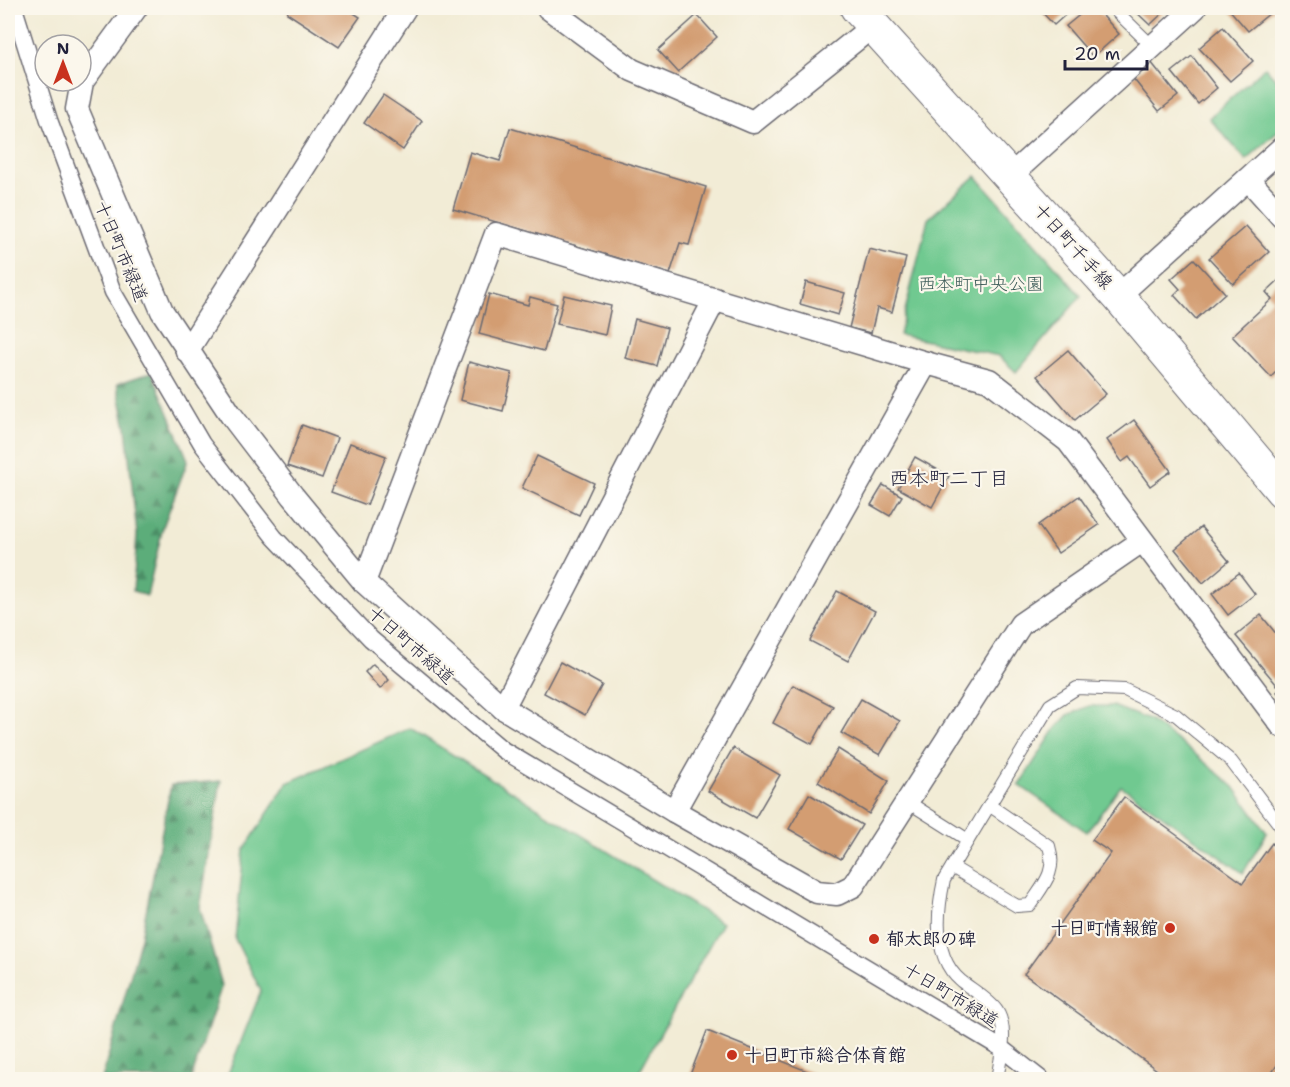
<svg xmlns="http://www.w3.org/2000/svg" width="1290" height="1087" viewBox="0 0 1290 1087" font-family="'Shantell Sans','Klee One',sans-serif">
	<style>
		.green { fill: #6fc990; stroke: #487666; stroke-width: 1.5 }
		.forest { fill: url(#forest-firs); stroke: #3e685a; stroke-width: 1.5 }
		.building { fill: #d39d72 }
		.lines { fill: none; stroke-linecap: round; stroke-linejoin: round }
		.service-casing { stroke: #6b6971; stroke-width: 14 }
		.pedestrian-casing { stroke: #6b6971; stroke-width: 19 }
		.minor-casing { stroke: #6b6971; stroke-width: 25 }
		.secondary-casing { stroke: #6b6971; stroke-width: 35 }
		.service { stroke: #fff; stroke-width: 12 }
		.pedestrian { stroke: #fff; stroke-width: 16 }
		.minor { stroke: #fff; stroke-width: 22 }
		.secondary { stroke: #fff; stroke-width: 33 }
		.poi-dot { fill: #c8321e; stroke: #fbf7ec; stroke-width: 2 }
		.labels { text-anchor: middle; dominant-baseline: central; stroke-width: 4.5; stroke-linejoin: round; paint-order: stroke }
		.street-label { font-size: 18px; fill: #22223b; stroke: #fbf7ec }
		.park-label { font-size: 18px; fill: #3d5c59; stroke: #fbf7ec }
		.poi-label { font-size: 18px; font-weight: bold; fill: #22223b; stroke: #fbf7ec; text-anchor: start }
		.neighbourhood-label { font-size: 20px; fill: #22223b; stroke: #fbf7ec }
	</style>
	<defs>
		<pattern id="forest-firs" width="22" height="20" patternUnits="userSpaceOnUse" patternTransform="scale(1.5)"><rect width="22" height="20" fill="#5bad7a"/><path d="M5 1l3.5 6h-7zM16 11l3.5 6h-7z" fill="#4b8c65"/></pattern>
	</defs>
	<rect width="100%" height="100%" fill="#fbf7ec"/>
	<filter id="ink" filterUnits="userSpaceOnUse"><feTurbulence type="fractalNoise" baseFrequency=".0167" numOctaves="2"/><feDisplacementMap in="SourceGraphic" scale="12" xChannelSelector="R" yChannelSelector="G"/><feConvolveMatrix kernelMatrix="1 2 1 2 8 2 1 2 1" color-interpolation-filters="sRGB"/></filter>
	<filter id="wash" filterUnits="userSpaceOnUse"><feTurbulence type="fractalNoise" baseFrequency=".008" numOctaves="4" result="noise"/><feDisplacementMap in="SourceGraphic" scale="24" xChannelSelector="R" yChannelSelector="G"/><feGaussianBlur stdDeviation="1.35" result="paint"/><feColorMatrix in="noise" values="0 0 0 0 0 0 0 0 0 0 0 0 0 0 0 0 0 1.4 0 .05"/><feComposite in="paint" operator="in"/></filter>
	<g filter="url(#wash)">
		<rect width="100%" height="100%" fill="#f2ecd6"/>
		<g class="green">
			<polygon points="1265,67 1282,86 1282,128 1246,160 1209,118"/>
			<polygon points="976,176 1081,296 1016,372 999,356 899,335 928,219"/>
			<polygon points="1089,706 1113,706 1149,720 1194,753 1234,787 1267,833 1243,873 1121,786 1087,832 1019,785 1056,728 1068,715"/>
			<polygon points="410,728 722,923 635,1079 226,1079 261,991 235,939 244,850 287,783"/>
		</g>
		<g class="forest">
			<polygon points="152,372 188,460 163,527 147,596 133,591 137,535 126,428 117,384"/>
			<polygon points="221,781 200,908 222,985 191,1079 102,1079 141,937 171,785"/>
		</g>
		<g id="blocks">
			<g class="building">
				<polygon points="290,8 346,8 360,17 339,47 287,13"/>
				<polygon points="1038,8 1073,8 1054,25"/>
				<polygon points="1088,8 1096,8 1119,34 1093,57 1066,26"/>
				<polygon points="1132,8 1168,8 1150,25"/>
				<polygon points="1228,8 1276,8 1248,31"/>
				<polygon points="697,15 717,37 678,72 658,50"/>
				<polygon points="1223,27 1253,61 1230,81 1199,48"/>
				<polygon points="1192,56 1217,88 1198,104 1172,72"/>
				<polygon points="1151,62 1178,96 1159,111 1132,77"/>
				<polygon points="383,95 422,121 403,150 364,123"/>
				<polygon points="510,128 706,187 689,245 680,243 670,274 453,209 470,152 500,161"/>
				<polygon points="1246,226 1269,252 1233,284 1209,258"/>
				<polygon points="869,249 906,258 892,312 877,308 871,333 849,328"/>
				<polygon points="1194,259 1225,293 1196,319 1174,295 1180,289 1171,279"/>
				<polygon points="1282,277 1282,366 1271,377 1232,336 1272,299 1266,292"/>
				<polygon points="806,282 845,293 838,315 800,304"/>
				<polygon points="489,294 528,305 530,297 557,304 544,351 479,334"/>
				<polygon points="564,295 611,306 605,335 557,324"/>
				<polygon points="635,319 667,328 657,366 625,358"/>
				<polygon points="1068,350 1106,394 1075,420 1037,376"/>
				<polygon points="469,362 512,373 503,411 460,400"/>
				<polygon points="1134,420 1171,471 1150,486 1129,457 1122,462 1107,440"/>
				<polygon points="302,425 337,438 322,478 287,466"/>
				<polygon points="350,443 386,456 367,505 331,492"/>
				<polygon points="537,456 594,483 579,515 522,488"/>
				<polygon points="915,457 949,476 932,507 898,488"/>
				<polygon points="883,485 902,496 890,516 871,505"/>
				<polygon points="1079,496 1099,525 1058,553 1038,525"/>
				<polygon points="1201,527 1229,561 1203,583 1175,549"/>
				<polygon points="1239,573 1255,594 1228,615 1212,594"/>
				<polygon points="837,591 875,611 848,661 810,641"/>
				<polygon points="1261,615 1282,641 1282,681 1277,685 1236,636"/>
				<polygon points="560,662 602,685 585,715 544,693"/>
				<polygon points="373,664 389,680 380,689 365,672"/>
				<polygon points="793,685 833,706 812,744 773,723"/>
				<polygon points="1282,688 1282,699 1277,692"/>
				<polygon points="861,699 900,721 880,755 841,733"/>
				<polygon points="733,748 780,775 755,818 708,791"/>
				<polygon points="838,749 889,781 869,814 818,782"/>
				<polygon points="809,794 862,825 841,859 789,829"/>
				<polygon points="1124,797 1243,883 1272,843 1282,857 1282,1058 1267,1080 1171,1080 1024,974 1111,853 1092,840"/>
				<polygon points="707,1031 827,1079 827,1080 688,1080"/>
			</g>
		</g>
	</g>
	<g filter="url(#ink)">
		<use href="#blocks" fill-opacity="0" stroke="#6b6971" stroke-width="1.5"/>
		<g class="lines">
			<defs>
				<g id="service">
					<polyline points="1113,8 1152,46"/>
					<polyline points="908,802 968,840"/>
					<path d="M952 867 1017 906 1030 905C1044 884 1057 872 1049 846L989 805"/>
					<path d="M997 1080C1000 1058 1009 1030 997 1011 990 1000 971 989 961 981 932 957 937 912 944 880L1050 705 1077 688 1125 690 1176 715 1231 761 1282 828"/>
				</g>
				<polyline id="pedestrian" points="14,8 49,120 113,292 202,444 274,537 371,639 503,750 1001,1048 1042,1080"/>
				<g id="minor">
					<polyline points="136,8 82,82 77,109 162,311 231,415 293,496 364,582 503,708 674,811 817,892 837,894 853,886 1021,624 1142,541"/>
					<polyline points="548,8 632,70 753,122 873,26"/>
					<polyline points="1010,176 1195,8"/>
					<polyline points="1248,179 1282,217"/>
					<polyline points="1118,296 1282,148"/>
					<polyline points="187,351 405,8"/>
					<polyline points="364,582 496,234 926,363 989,380 1068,441 1282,726"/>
					<polyline points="503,708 715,299"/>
					<polyline points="674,811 926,363"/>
				</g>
				<polyline id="secondary" points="857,8 1118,296 1282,491"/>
			</defs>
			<use href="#service" class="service-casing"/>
			<use href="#pedestrian" class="pedestrian-casing"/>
			<use href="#minor" class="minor-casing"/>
			<use href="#secondary" class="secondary-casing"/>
			<use href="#service" class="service"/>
			<use href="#pedestrian" class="pedestrian"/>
			<use href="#minor" class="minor"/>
			<use href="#secondary" class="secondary"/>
		</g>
	</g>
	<g class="poi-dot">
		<circle cx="1170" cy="928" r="6"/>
		<circle cx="874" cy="939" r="6"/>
		<circle cx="732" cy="1055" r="6"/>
	</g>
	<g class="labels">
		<g class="street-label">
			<text transform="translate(1073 246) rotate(48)">十日町千手線</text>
			<text transform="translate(121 251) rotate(67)">十日町市緑道</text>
			<text transform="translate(411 645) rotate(41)">十日町市緑道</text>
			<text transform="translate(951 995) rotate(31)">十日町市緑道</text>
		</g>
		<g class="park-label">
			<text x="981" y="284">西本町中央公園</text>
		</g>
		<g class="poi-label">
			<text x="1158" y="928" text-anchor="end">十日町情報館</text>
			<text x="886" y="939">郁太郎の碑</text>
			<text x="744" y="1055">十日町市総合体育館</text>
		</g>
		<g class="neighbourhood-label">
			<text x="949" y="478">西本町二丁目</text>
		</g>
	</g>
	<rect width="1290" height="1087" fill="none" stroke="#fbf7ec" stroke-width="30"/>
	<g transform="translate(63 63)"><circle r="28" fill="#fbf7ec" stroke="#a4a2a5" stroke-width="1.5"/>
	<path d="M0-4.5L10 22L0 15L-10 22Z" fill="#c8321e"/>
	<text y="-9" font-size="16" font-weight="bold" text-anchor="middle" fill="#22223b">N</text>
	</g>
	<path d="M1065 60v9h82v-9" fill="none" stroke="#22223b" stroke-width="3"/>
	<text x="1074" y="60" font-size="18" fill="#22223b" stroke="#fbf7ec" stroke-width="4.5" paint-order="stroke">20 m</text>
</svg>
